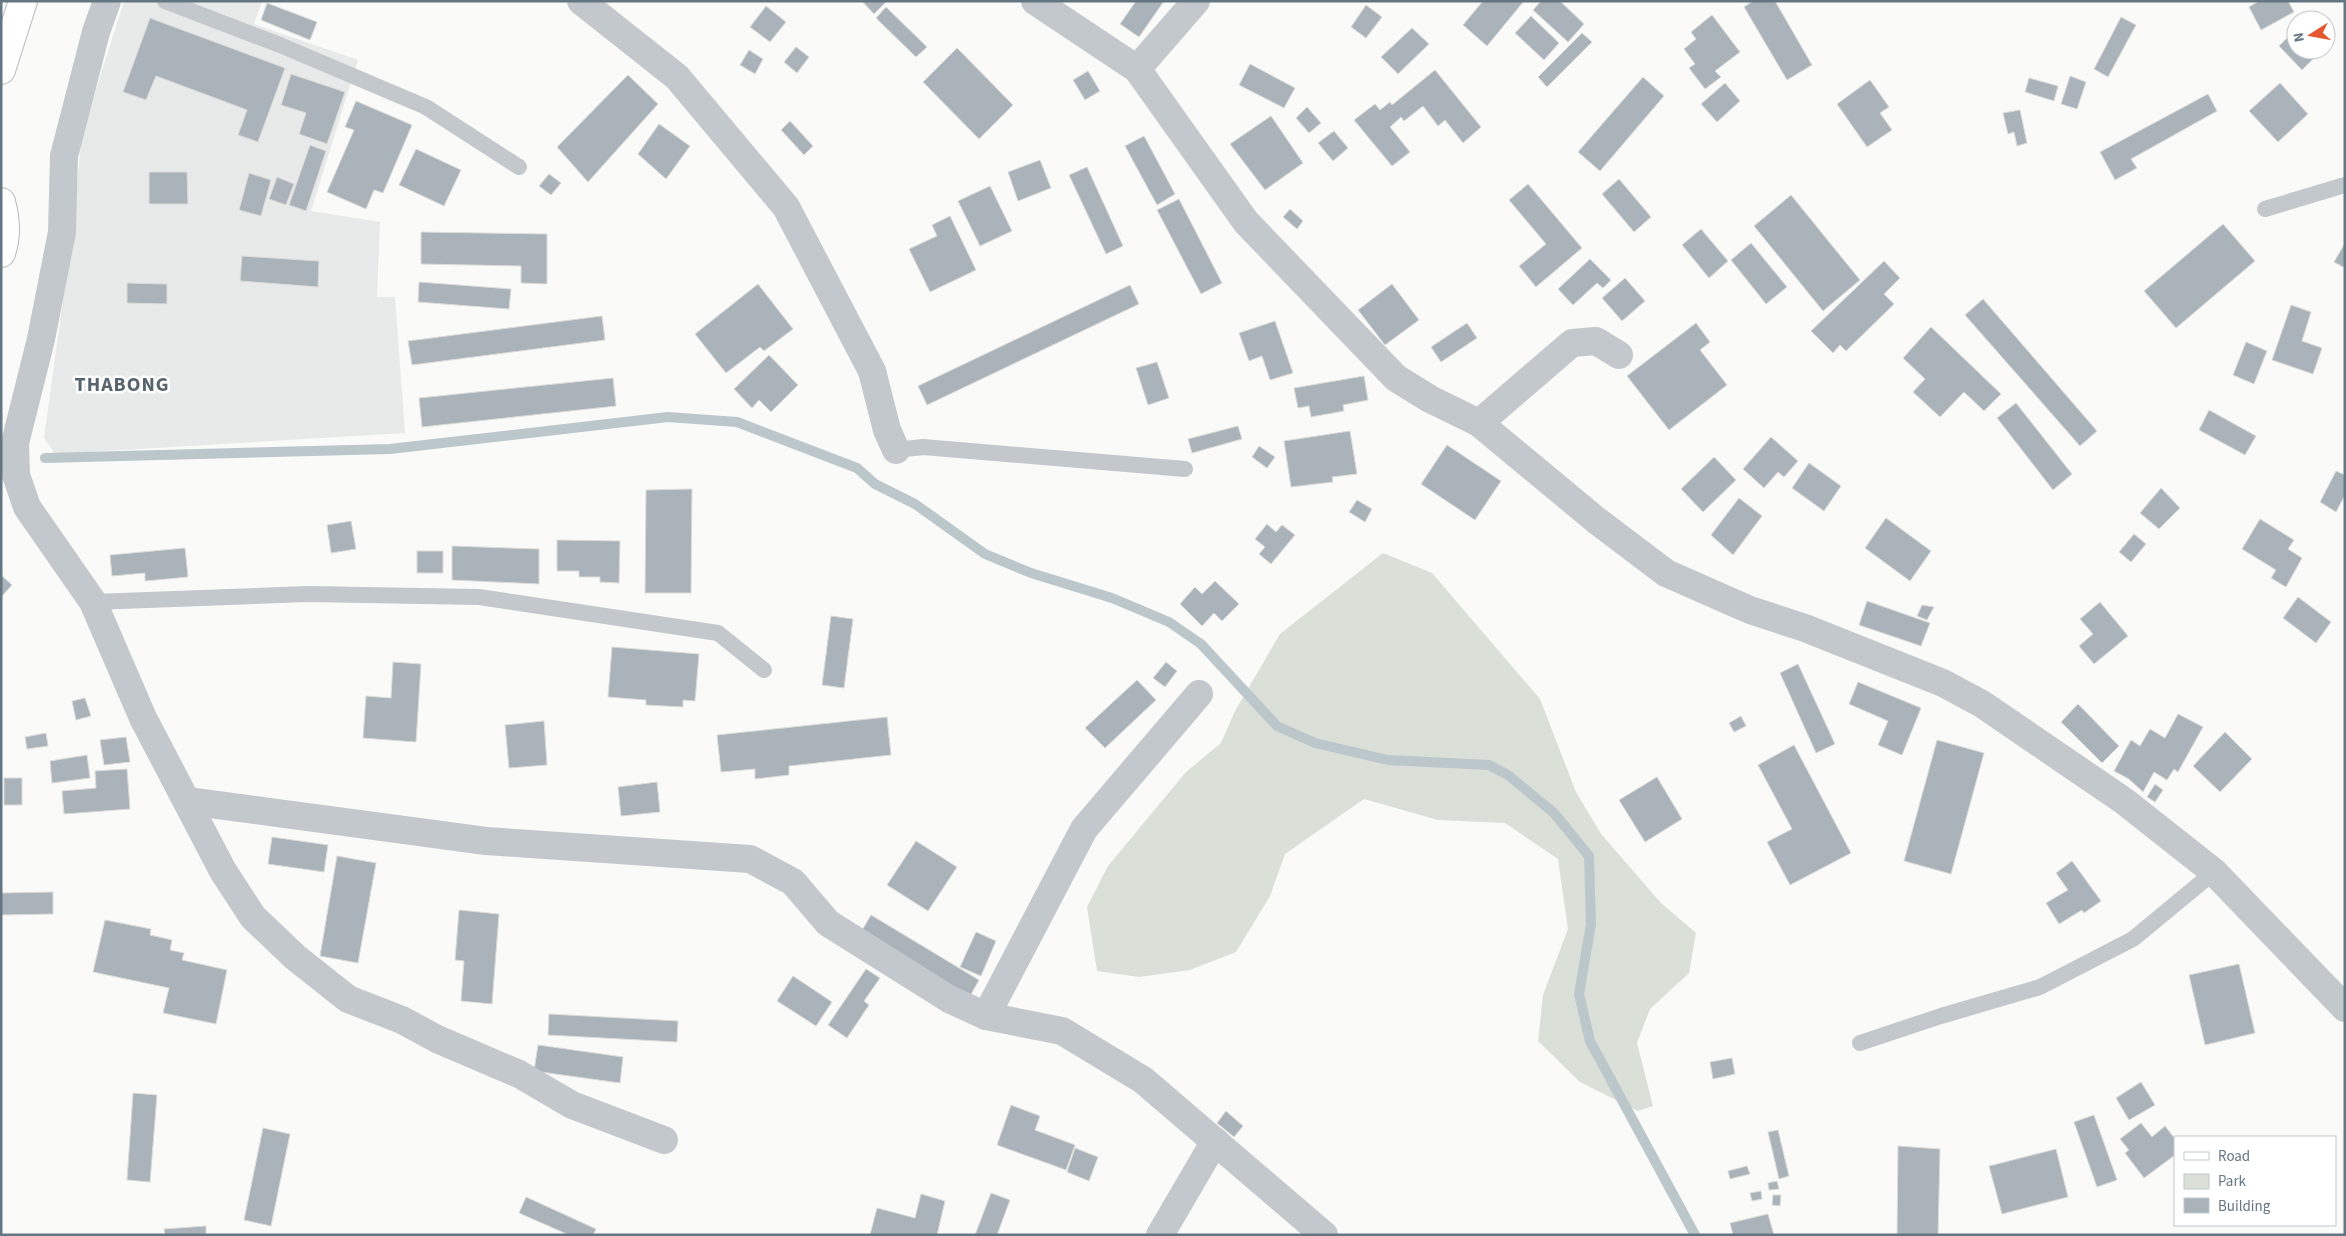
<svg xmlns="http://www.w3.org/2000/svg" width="2346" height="1236" viewBox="0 0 2346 1236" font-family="'Source Sans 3',sans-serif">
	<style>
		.built { fill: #e8e9e9 }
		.green { fill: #dadfd7 }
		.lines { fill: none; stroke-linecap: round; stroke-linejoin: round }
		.stream { stroke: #bbc7cb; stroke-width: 10 }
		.building { fill: #aab3b9; stroke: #dcdcda }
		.primary-casing { stroke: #b5babe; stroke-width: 30 }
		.trunk-casing { stroke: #b4b9bd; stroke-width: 30 }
		.service { stroke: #c3c8cc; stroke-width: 16 }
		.minor { stroke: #c3c8cc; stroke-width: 28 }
		.primary { stroke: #fff; stroke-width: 28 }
		.trunk { stroke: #fff; stroke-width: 28 }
		.labels { text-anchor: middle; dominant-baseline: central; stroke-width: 5; stroke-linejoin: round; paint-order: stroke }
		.district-label { font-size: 20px; font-weight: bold; letter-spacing: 1px; fill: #57646e; stroke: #fff }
	</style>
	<rect width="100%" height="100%" fill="#fafaf8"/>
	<polygon class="built" points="124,1 262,1 254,24 358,60 311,211 380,222 377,297 395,297 405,433 55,454 44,438 71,242 82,134"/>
	<polygon class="green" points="1383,553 1432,573 1540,699 1576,792 1601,834 1661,903 1696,933 1689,973 1650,1009 1637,1043 1653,1106 1638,1111 1580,1082 1538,1041 1543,995 1568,929 1558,859 1505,823 1438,820 1364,799 1285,854 1270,896 1236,952 1190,970 1139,977 1097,971 1087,907 1108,866 1186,772 1221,743 1235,711 1280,634"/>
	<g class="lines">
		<polyline class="stream" points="45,458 390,449 668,417 737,422 857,468 875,484 915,504 985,554 1031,573 1112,598 1169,622 1201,644 1277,726 1315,743 1388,760 1489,765 1508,775 1554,813 1589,856 1591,924 1579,994 1590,1041 1695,1235"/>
	</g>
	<g class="building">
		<polygon points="862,1 887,1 874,14"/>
		<polygon points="1136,1 1164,1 1139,37 1120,24"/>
		<polygon points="1483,1 1524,1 1487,46 1463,25"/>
		<polygon points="1541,1 1560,1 1584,24 1568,42 1533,10"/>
		<polygon points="1753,1 1775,1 1812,65 1787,80 1744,7"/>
		<polygon points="2259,1 2288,1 2294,12 2261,30 2249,7"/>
		<polygon points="267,3 317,22 310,40 261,20"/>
		<polygon points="1366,5 1382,17 1366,38 1351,27"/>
		<polygon points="766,6 786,22 770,42 750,27"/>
		<polygon points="886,7 927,47 916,57 876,18"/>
		<polygon points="1712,15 1740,52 1715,71 1721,77 1705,89 1689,68 1695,64 1684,49 1696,39 1691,32"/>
		<polygon points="1531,16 1559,43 1544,60 1515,33"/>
		<polygon points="2121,17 2136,25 2108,77 2094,69"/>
		<polygon points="150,18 285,68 258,142 238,135 247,110 156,76 146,100 123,92"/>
		<polygon points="1412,28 1429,44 1398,74 1381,57"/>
		<polygon points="1582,33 1592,42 1547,87 1538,77"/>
		<polygon points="2291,34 2296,39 2296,50 2306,50 2314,58 2302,70 2279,46"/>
		<polygon points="796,47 809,57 797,73 784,62"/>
		<polygon points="957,48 1013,105 979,139 923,82"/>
		<polygon points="749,50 763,59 755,74 740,65"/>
		<polygon points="1250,64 1295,88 1284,108 1239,85"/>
		<polygon points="1435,70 1481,127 1463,143 1445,120 1438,126 1423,106 1404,121 1401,117 1390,127 1410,152 1392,166 1354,120 1375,104 1380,110 1390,102 1392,105"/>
		<polygon points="1088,71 1100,91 1085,100 1073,80"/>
		<polygon points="291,74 345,92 327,144 299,134 306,113 281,105"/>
		<polygon points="628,75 658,104 588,182 557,147"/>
		<polygon points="2070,76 2086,82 2077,109 2061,104"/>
		<polygon points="1643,77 1664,96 1600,171 1578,152"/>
		<polygon points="2029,78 2058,86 2054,101 2025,92"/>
		<polygon points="1870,80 1889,107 1880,113 1892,130 1867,147 1837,104"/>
		<polygon points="1725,83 1740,101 1717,122 1701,104"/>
		<polygon points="2280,83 2308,114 2278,142 2249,111"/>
		<polygon points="2208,94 2217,111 2131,159 2137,168 2115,180 2100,152"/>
		<polygon points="356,101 412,125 383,193 374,190 366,209 327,192 354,130 345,127"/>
		<polygon points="1307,107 1321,123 1309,133 1296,118"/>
		<polygon points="2020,110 2027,143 2017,146 2014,132 2008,134 2003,113"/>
		<polygon points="1271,116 1303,163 1265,190 1230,144"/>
		<polygon points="790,121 813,146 804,155 781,130"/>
		<polygon points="659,124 690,146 666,179 638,154"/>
		<polygon points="1334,131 1348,148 1333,161 1318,143"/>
		<polygon points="1144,136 1175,194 1157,205 1125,146"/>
		<polygon points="310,145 326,151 306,211 289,205"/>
		<polygon points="416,149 461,170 444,206 399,185"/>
		<polygon points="1040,160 1051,188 1018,201 1008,172"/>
		<polygon points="1087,167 1123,246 1106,254 1069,175"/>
		<polygon points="149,172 187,172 188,204 149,204"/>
		<polygon points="249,173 271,180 261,216 239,210"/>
		<polygon points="549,174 561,183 551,195 539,186"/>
		<polygon points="277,177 294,184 286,205 269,199"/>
		<polygon points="1619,179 1651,217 1634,232 1602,194"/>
		<polygon points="1528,184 1582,248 1536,287 1519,266 1546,244 1509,200"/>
		<polygon points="990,186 1012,231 980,246 958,201"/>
		<polygon points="1791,195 1860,280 1823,311 1754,226"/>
		<polygon points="1179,199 1222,283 1201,294 1157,210"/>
		<polygon points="1290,209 1303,221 1297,229 1283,217"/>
		<polygon points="950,216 976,270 930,292 909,249 937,236 932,225"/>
		<polygon points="2223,224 2255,261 2176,328 2144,291"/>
		<polygon points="1701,229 1728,261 1709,278 1682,245"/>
		<polygon points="421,232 547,234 547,284 521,283 521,266 421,264"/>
		<polygon points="1751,243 1787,287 1766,304 1731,260"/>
		<polygon points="2345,243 2345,268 2334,262"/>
		<polygon points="242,256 319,261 318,287 240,281"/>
		<polygon points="1590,259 1611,280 1603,288 1597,283 1573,305 1558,289"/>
		<polygon points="1884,261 1900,278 1884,294 1894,304 1846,351 1840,345 1833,353 1811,331"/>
		<polygon points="1625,278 1645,301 1622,321 1602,298"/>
		<polygon points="419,282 511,289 509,309 418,302"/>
		<polygon points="127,283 167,284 167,304 127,303"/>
		<polygon points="758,284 793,329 764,351 760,347 726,373 695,334"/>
		<polygon points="1392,284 1419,320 1385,345 1358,310"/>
		<polygon points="1130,285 1139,304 927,405 918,386"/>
		<polygon points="1983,299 2097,431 2080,446 1965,315"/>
		<polygon points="2291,305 2311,312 2302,341 2322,348 2313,374 2272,360"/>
		<polygon points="602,316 605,340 412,365 408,341"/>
		<polygon points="1275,321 1293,373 1270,380 1262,356 1249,361 1239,333"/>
		<polygon points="1467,323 1477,338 1441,362 1431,347"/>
		<polygon points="1696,323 1710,342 1700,350 1727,385 1669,430 1627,376"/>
		<polygon points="1931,327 2001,394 1984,411 1964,392 1940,417 1913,392 1925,379 1903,358"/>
		<polygon points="2246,342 2267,351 2254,384 2233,375"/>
		<polygon points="769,355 798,385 771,412 759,400 752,408 734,389"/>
		<polygon points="1157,362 1169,398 1148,405 1136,368"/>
		<polygon points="1364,376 1368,400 1343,405 1344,411 1311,417 1309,406 1298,408 1294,388"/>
		<polygon points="613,378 616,406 422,427 419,398"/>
		<polygon points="2016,403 2072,474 2053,490 1997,418"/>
		<polygon points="2209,410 2256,436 2245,455 2199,430"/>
		<polygon points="1238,426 1242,439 1192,453 1188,439"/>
		<polygon points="1350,431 1357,474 1332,477 1333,482 1291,487 1284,441"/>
		<polygon points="1771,437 1798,461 1784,477 1778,472 1764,488 1743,469"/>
		<polygon points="1447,445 1501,481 1475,520 1421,484"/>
		<polygon points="1259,446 1275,457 1267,468 1252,457"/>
		<polygon points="1714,457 1736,480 1703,512 1681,489"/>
		<polygon points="1809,463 1841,486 1824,511 1792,488"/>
		<polygon points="2336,471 2345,475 2345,495 2336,512 2320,502"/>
		<polygon points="2161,488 2180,508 2159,529 2140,513"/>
		<polygon points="692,489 691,593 645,593 646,490"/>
		<polygon points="1739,498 1762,516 1733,555 1711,535"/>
		<polygon points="1357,500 1372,509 1365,522 1349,512"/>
		<polygon points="1886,518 1931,551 1910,581 1865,548"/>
		<polygon points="2260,519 2294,540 2288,549 2302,558 2286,587 2271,578 2276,570 2242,549"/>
		<polygon points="351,521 356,549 331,553 327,525"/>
		<polygon points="1267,524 1276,532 1282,525 1295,535 1271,564 1259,554 1265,547 1255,539"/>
		<polygon points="2134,534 2146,544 2131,562 2119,552"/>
		<polygon points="557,540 620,541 619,583 600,582 600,577 579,577 579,571 557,571"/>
		<polygon points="452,546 539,549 539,584 452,580"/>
		<polygon points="185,548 188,577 145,581 145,573 112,576 110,555"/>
		<rect x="417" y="551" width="26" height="22"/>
		<polygon points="1,575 12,585 1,597"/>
		<polygon points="1215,581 1239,604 1222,621 1214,613 1202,626 1180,604 1195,587 1202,594"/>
		<polygon points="2298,597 2331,622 2316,643 2283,618"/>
		<polygon points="1867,601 1930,623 1921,646 1859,625"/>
		<polygon points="2100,602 2128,636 2094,664 2079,646 2093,634 2080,619"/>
		<polygon points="1922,605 1934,607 1927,620 1917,616"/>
		<polygon points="831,616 853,619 844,688 822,685"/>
		<polygon points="612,647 699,654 695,701 683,700 683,707 646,705 646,700 608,697"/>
		<polygon points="393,662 421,664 416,742 363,738 366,696 391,698"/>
		<polygon points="1166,662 1177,671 1165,687 1153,678"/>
		<polygon points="1798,664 1835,744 1816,753 1780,673"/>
		<polygon points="1137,680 1156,700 1105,748 1085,728"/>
		<polygon points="1858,682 1921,708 1902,755 1878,745 1888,721 1849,704"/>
		<polygon points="85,698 91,716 76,720 72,701"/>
		<polygon points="2078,704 2119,746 2102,763 2061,722"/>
		<polygon points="2178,714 2203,727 2178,772 2174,769 2167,780 2154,772 2143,792 2129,779 2114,771 2131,740 2140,746 2150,729 2165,738"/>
		<polygon points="1741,716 1746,726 1734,732 1729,723"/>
		<polygon points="887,717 891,755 789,766 789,775 755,779 755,769 721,772 717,735"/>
		<polygon points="544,721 547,765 509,768 505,725"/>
		<polygon points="2225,732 2252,759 2220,792 2193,766"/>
		<polygon points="46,733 48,746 27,749 25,737"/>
		<polygon points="126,737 130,762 104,765 100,740"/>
		<polygon points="1937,740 1984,753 1951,874 1904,861"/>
		<polygon points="1794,745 1851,853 1790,885 1767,842 1792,829 1758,765"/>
		<polygon points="87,755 90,778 52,783 50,761"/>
		<polygon points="127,769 130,809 64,814 62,791 96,788 95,771"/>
		<polygon points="1657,777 1682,819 1645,842 1619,800"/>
		<rect x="4" y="778" width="18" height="27"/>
		<polygon points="657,782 660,812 621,816 618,787"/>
		<polygon points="2155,784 2163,790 2155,802 2147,797"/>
		<polygon points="272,837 328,845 324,872 268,864"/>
		<polygon points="916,841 957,867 928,911 887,885"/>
		<polygon points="337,856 376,863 358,963 320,956"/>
		<polygon points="2072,861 2101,901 2084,913 2082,910 2059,924 2046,903 2068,890 2056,873"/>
		<polygon points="53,892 53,914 1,915 1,893"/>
		<polygon points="459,910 499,914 492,1004 461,1001 464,961 455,960"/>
		<polygon points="871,915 979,980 969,998 861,932"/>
		<polygon points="105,920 151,929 150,935 172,940 170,950 184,953 182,960 227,970 216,1024 163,1013 169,988 93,972"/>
		<polygon points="976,932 996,941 981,976 960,967"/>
		<polygon points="2239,964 2255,1033 2205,1045 2189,975"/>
		<polygon points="866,969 880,978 864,1001 869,1005 847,1038 828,1025"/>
		<polygon points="793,976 832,1002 816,1026 777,1001"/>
		<polygon points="549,1014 678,1021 677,1042 548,1035"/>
		<polygon points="538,1045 623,1057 620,1083 534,1071"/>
		<polygon points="1732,1058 1735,1074 1713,1079 1710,1062"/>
		<polygon points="2141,1082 2155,1105 2129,1120 2116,1098"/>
		<polygon points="133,1093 157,1095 150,1182 127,1180"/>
		<polygon points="1011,1105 1040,1116 1035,1130 1075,1145 1066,1170 997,1145"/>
		<polygon points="1226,1111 1243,1126 1234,1137 1217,1123"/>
		<polygon points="2094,1115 2117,1180 2097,1187 2074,1122"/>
		<polygon points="2141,1123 2152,1137 2165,1126 2175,1139 2175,1155 2144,1178 2125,1153 2129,1150 2120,1139"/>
		<polygon points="263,1128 290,1134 271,1226 244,1220"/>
		<polygon points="1778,1130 1789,1176 1779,1179 1768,1132"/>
		<polygon points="1898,1146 1940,1149 1938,1235 1897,1235"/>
		<polygon points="1075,1148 1098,1157 1089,1181 1067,1172"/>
		<polygon points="2056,1149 2068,1197 2002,1214 1989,1166"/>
		<polygon points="1747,1166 1750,1174 1730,1179 1728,1171"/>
		<polygon points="1777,1181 1779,1189 1769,1190 1768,1183"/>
		<polygon points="1761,1191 1762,1199 1752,1201 1750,1193"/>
		<polygon points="991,1193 1010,1200 997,1235 975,1235"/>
		<polygon points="921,1194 945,1201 937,1235 870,1235 877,1208 915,1218"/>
		<polygon points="1773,1195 1781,1195 1780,1206 1772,1205"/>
		<polygon points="526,1197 596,1229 593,1235 569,1235 519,1213"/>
		<polygon points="1768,1214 1774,1235 1733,1235 1730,1223"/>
		<polygon points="206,1226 206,1235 165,1235 164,1229"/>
	</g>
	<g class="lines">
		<defs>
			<polyline id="primary" points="1,70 23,1"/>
			<path id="trunk" d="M1 202C6 220 7 236 1 253"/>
		</defs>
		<use href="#primary" class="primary-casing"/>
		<use href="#trunk" class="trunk-casing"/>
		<g class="service">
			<polyline points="165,1 280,45 426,107 519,167"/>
			<polyline points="2265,209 2345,185"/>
			<polyline points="896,450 923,447 1185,469"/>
			<polyline points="93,602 308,594 479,597 718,633 764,670"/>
			<polyline points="1860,1043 1941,1016 2040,987 2133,939 2214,872"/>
		</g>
		<g class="minor">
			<polyline points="107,1 96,32 64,156 62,232 41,339 15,443 16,475 27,507 93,602 143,718 223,871 253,917 295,957 348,999 402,1020 437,1039 519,1074 572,1105 664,1140"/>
			<polyline points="581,1 677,77 786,207 872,371 887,430 896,450"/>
			<polyline points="1035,1 1137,69 1246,222 1396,378 1430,399 1479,423 1596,520 1666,573 1750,610 1805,628 1943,683 1982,704 2124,801 2214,872 2345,1008"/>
			<polyline points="1137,69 1196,1"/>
			<polyline points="1479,423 1572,343 1596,341 1619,355"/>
			<polyline points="187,801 486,841 750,859 793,882 828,923 949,999 986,1016 1062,1031 1143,1080 1324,1235"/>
			<polyline points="986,1016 1084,829 1199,694"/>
			<polyline points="1160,1235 1215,1141"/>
		</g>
		<use href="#primary" class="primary"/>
		<use href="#trunk" class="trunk"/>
	</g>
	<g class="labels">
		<g class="district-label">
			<text x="122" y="385">THABONG</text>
		</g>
	</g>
	<rect width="2346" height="1236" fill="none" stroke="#657683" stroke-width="5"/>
	<rect x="2174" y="1136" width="162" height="90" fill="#ffffff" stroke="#c1c8cd"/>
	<rect x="2184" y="1152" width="25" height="8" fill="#ffffff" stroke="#c1c8cd"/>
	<text x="2218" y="1161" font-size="15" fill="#657683">Road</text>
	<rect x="2184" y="1174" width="25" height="15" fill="#dadfd7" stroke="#c1c8cd"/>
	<text x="2218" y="1186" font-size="15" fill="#657683">Park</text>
	<rect x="2184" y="1198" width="25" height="15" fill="#aab3b9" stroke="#c1c8cd"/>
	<text x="2218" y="1211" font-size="15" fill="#657683">Building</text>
	<g transform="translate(2311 35) rotate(259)"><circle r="24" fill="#ffffff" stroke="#c1c8cd"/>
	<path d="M0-4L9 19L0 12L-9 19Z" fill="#e4572e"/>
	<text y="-8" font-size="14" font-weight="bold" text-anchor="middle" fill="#657683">N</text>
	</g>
</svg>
